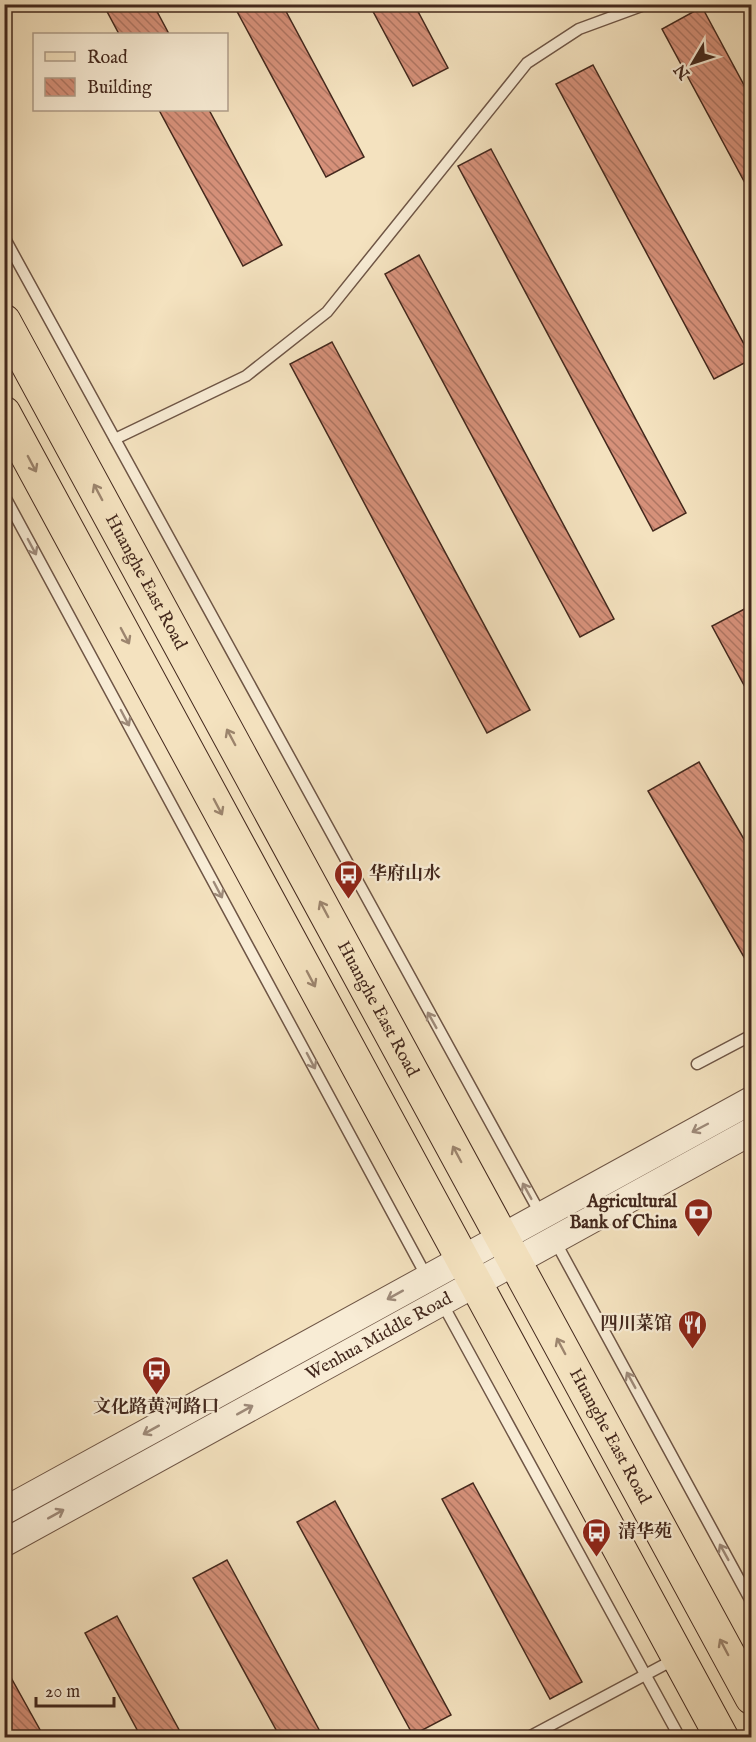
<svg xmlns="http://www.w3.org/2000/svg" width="756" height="1742" viewBox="0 0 756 1742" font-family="'IM FELL English','Noto Serif SC',serif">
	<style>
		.building { fill: url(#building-back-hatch); stroke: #43281d; stroke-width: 1.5 }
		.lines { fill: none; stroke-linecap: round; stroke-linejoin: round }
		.service-casing { stroke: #6f5646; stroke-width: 13 }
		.tertiary-casing { stroke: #6f5646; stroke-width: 29 }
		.primary-casing { stroke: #43281d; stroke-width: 35 }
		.service { stroke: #f8ecd5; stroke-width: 10 }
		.tertiary { stroke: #f8ecd5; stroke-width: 27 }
		.primary { stroke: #f4e2bf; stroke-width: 33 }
		.oneway { stroke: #9c856e }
		.oneway2 { stroke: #9e8a79 }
		.labels { text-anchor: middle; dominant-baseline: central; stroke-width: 4.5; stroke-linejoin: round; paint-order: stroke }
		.street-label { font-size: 18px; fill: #43281d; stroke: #f8ecd5 }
		.poi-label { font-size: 18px; font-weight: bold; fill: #43281d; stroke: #f8ecd5; text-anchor: start }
	</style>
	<defs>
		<pattern id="building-back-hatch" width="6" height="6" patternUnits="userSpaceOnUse" patternTransform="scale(1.5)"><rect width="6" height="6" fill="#d6917a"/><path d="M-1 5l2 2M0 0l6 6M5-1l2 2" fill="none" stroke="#af7663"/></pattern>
	</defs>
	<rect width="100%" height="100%" fill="#f4e2bf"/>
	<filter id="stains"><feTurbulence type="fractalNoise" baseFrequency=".00333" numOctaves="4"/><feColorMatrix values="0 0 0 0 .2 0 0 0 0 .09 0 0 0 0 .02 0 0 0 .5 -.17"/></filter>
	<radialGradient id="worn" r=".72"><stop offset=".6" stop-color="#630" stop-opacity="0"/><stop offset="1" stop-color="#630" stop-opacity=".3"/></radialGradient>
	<g class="building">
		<polygon points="103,4 153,4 169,34 119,34"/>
		<polygon points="233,4 282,4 364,157 326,177"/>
		<polygon points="369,4 414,4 448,68 413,86"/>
		<polygon points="702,7 752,100 752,196 662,29"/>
		<polygon points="593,65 752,359 714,379 556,84"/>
		<polygon points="159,110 209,110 282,245 243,266"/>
		<polygon points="491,149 686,513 653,531 458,166"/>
		<polygon points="419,255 614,619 580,637 385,274"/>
		<polygon points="332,342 530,710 487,733 290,364"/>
		<polygon points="752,605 752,700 712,626"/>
		<polygon points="699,762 752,853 752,971 648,791"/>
		<polygon points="473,1483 582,1682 550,1699 442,1499"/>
		<polygon points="335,1501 451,1715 413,1735 297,1522"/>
		<polygon points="227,1560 323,1737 280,1737 193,1578"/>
		<polygon points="117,1616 183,1737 141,1737 85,1633"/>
		<polygon points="4,1665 44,1737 4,1737"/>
	</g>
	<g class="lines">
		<defs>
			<g id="service">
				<polyline points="4,237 541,1215"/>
				<polyline points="115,439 246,376 327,312 527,63 579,29 647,4"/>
				<polyline points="4,495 428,1279"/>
				<polyline points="697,1064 752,1035"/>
				<polyline points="554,1239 752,1603"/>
				<polyline points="442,1303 680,1738"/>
				<polyline points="527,1738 675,1659"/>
			</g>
			<g id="tertiary">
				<polyline points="4,1511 752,1100"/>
				<path id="s1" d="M4 1543 752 1131"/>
			</g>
			<g id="primary">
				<path id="s2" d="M4 321 752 1698"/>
				<polyline points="4,413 722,1738"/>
			</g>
		</defs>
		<use href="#service" class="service-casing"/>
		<use href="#tertiary" class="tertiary-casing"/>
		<use href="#primary" class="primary-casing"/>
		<use href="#service" class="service"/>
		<use href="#tertiary" class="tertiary"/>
		<use href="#primary" class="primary"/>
	</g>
	<defs><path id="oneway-shaft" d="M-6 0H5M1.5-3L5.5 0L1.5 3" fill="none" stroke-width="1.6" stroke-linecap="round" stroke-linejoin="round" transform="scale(1.5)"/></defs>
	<g class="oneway">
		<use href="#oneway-shaft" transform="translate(32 464) rotate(62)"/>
		<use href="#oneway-shaft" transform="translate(98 492) rotate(-118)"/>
		<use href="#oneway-shaft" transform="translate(125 636) rotate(62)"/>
		<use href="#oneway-shaft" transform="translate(231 737) rotate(-118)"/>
		<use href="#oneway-shaft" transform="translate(218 807) rotate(62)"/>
		<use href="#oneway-shaft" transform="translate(324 909) rotate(-118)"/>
		<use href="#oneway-shaft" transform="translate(311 979) rotate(62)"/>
		<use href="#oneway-shaft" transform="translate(457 1154) rotate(-118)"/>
		<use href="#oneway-shaft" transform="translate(561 1346) rotate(-118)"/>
		<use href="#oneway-shaft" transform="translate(724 1647) rotate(-118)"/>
	</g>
	<g class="oneway2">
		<use href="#oneway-shaft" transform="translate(32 547) rotate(62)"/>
		<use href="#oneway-shaft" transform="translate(125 718) rotate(62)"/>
		<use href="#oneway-shaft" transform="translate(218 890) rotate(62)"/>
		<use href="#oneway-shaft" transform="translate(432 1020) rotate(-119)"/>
		<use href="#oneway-shaft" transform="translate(311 1061) rotate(62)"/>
		<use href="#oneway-shaft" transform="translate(700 1128) rotate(152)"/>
		<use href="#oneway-shaft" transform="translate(527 1191) rotate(-119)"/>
		<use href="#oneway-shaft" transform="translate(395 1295) rotate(151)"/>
		<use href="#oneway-shaft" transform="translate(631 1380) rotate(-119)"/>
		<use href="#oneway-shaft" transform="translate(245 1410) rotate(-29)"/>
		<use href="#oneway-shaft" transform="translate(151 1430) rotate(151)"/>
		<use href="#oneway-shaft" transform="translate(56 1514) rotate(-29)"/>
		<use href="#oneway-shaft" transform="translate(724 1552) rotate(-119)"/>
	</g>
	<defs>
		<symbol id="bus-pin" viewBox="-11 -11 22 30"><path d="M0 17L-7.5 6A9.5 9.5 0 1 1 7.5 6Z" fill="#8f2418" stroke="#f8ecd5"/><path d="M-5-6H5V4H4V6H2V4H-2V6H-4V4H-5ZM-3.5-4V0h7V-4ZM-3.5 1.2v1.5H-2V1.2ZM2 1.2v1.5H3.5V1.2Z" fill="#fff"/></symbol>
		<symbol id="bank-pin" viewBox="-11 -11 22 30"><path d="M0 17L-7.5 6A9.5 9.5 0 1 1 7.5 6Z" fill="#8f2418" stroke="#f8ecd5"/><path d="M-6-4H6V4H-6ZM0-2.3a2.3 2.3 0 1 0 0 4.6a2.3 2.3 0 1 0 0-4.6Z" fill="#fff"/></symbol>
		<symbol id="restaurant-pin" viewBox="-11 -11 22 30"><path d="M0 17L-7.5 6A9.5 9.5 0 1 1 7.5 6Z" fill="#8f2418" stroke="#f8ecd5"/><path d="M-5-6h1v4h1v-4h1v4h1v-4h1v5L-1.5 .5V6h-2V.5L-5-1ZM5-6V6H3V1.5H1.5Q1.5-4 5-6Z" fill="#fff"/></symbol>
	</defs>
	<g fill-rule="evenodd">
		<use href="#bus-pin" x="332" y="858" width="33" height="45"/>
		<use href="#bank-pin" x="682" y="1196" width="33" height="45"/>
		<use href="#restaurant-pin" x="676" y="1308" width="33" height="45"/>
		<use href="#bus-pin" x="140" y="1354" width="33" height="45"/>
		<use href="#bus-pin" x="580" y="1516" width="33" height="45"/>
	</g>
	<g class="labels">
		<g class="street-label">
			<text stroke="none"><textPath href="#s2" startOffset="297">Huanghe East Road</textPath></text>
			<text stroke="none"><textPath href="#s2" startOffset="783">Huanghe East Road</textPath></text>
			<text stroke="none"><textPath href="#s1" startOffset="428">Wenhua Middle Road</textPath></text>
			<text stroke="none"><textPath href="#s2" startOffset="1269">Huanghe East Road</textPath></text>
		</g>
		<g class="poi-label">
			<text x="369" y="874">华府山水</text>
			<text x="677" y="1202" text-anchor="end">Agricultural<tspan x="677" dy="21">Bank of China</tspan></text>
			<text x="672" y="1324" text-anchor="end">四川菜馆</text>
			<text x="156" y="1407" text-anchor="middle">文化路黄河路口</text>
			<text x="618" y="1532">清华苑</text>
		</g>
	</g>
	<rect width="756" height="1742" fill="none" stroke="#f4e2bf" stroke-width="24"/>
	<rect x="6" y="6" width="744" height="1730" fill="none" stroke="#43281d" stroke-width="3"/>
	<rect x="12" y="12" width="732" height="1718" fill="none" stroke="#43281d" stroke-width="1.5"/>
	<rect x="33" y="33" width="195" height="78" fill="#f8ecd5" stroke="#b09e8b" stroke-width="1.5"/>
	<rect x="45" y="52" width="30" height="9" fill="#f4e2bf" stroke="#b09e8b" stroke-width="1.5"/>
	<text x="87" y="63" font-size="18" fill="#43281d">Road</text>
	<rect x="45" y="78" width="30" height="18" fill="url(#building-back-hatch)" stroke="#b09e8b" stroke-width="1.5"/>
	<text x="87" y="93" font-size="18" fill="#43281d">Building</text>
	<g transform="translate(693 63) rotate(231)" stroke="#f8ecd5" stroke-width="4.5" paint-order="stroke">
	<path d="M0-4.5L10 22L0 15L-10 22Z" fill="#43281d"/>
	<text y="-9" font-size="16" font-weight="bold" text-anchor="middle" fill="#43281d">N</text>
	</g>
	<path d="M36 1697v9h78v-9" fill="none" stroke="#43281d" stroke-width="3"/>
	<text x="45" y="1697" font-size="18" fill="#43281d" stroke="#f8ecd5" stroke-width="4.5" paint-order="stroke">20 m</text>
	<rect width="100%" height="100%" filter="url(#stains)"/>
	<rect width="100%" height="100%" fill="url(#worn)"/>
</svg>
